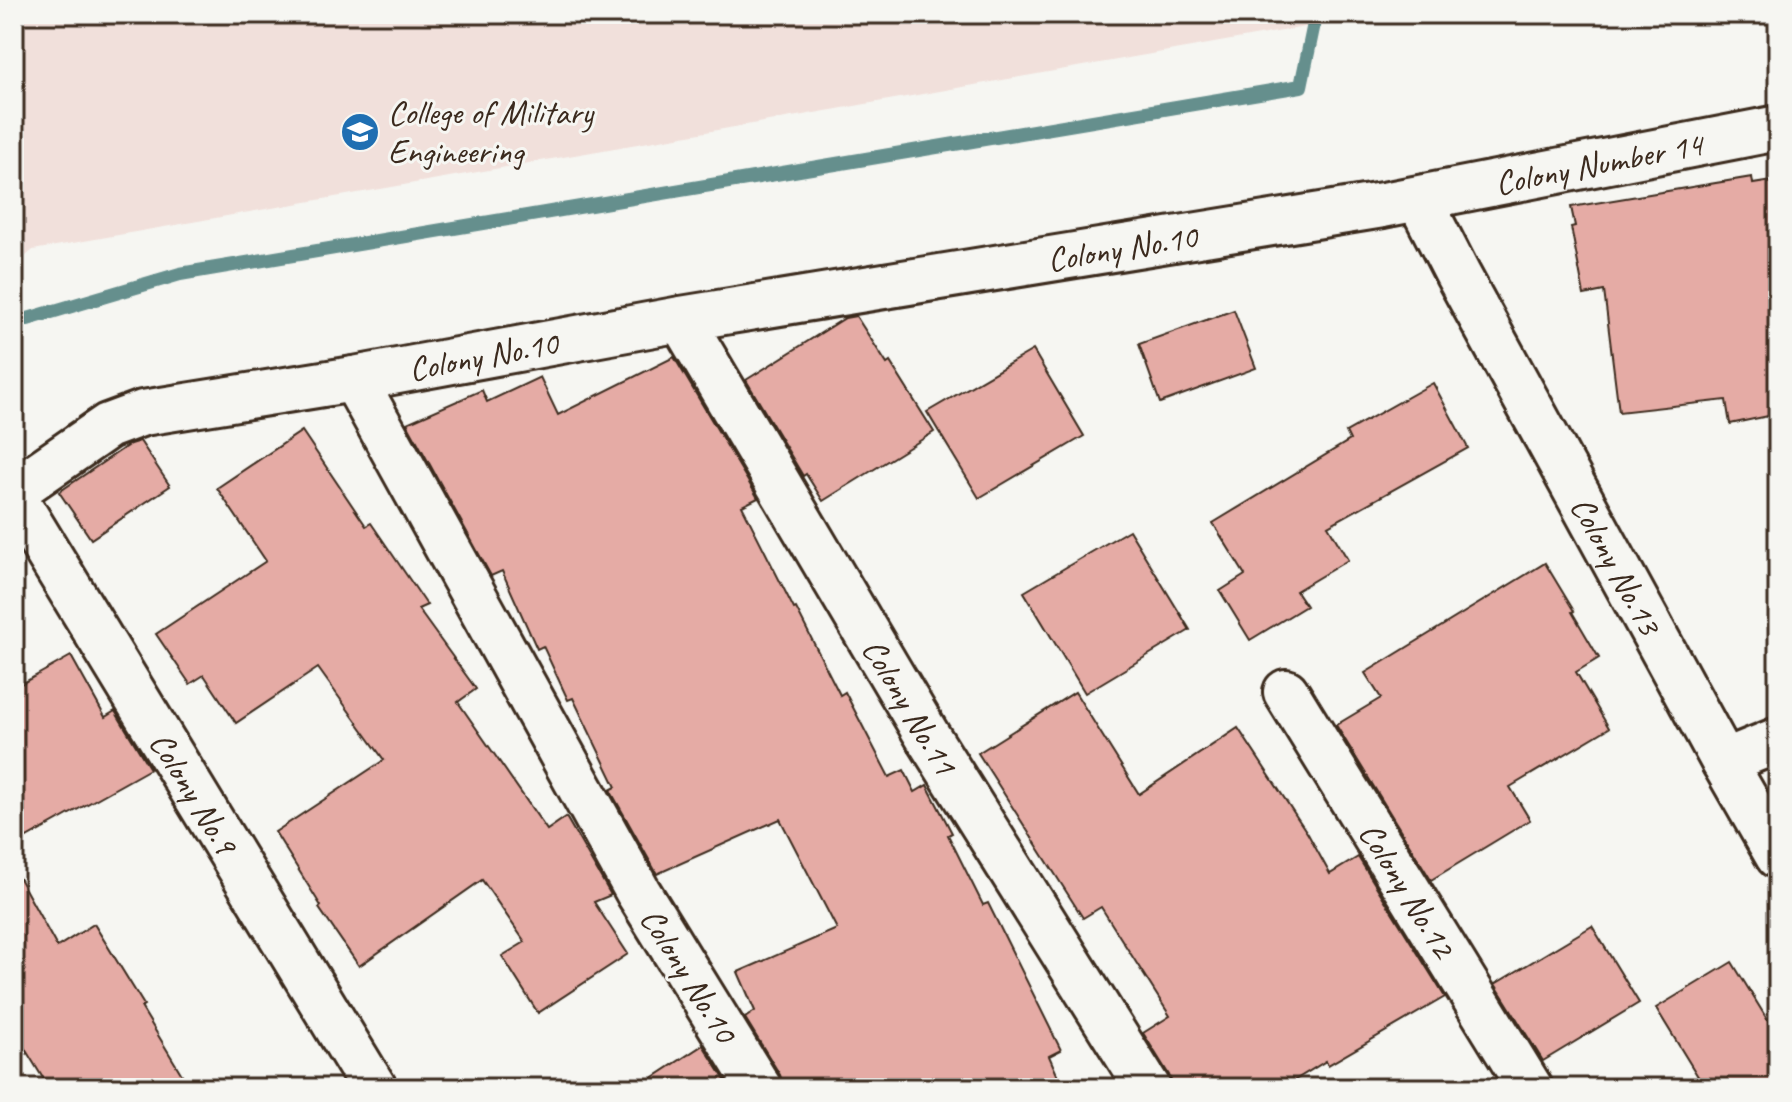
<svg xmlns="http://www.w3.org/2000/svg" width="1792" height="1102" viewBox="0 0 1792 1102" font-family="Caveat,sans-serif">
	<style>
		.built { fill: #f1e0db }
		.lines { fill: none; stroke-linecap: round; stroke-linejoin: round }
		.stream { stroke: #658f8d; stroke-width: 14 }
		.building { fill: #e5aba5; stroke: #3b2a1e; stroke-width: 2 }
		.minor-casing { stroke: #3b2a1e; stroke-width: 50 }
		.minor { stroke: #f6f6f2; stroke-width: 44 }
		.labels { text-anchor: middle; dominant-baseline: central; stroke-width: 6; stroke-linejoin: round; paint-order: stroke }
		.poi-label { font-size: 34px; fill: #3b2a1e; stroke: #f6f6f2; text-anchor: start }
		.street-label { font-size: 34px; fill: #3b2a1e; stroke: #f6f6f2 }
	</style>
	<rect width="100%" height="100%" fill="#f6f6f2"/>
	<filter id="ink" filterUnits="userSpaceOnUse"><feTurbulence type="fractalNoise" baseFrequency=".0125" numOctaves="2"/><feDisplacementMap in="SourceGraphic" scale="16" xChannelSelector="R" yChannelSelector="G"/><feConvolveMatrix kernelMatrix="1 2 1 2 8 2 1 2 1" color-interpolation-filters="sRGB"/></filter>
	<g filter="url(#ink)">
		<polygon class="built" points="14,14 1379,14 33,250 14,266"/>
		<g class="lines">
			<polyline class="stream" points="14,323 180,274 1301,86 1316,14"/>
		</g>
		<g class="building">
			<polygon points="1752,177 1753,184 1778,180 1778,414 1730,424 1726,400 1619,412 1604,291 1584,295 1571,227 1575,226 1571,207"/>
			<polygon points="1234,310 1256,368 1160,403 1139,344"/>
			<polygon points="856,316 887,364 890,362 934,432 823,501 806,474 803,476 746,380 845,318"/>
			<polygon points="1033,350 1084,436 979,498 927,412"/>
			<polygon points="674,357 758,498 742,506 794,609 796,608 840,695 845,692 889,777 904,770 915,792 927,785 952,833 948,835 983,905 988,903 1061,1050 1049,1056 1063,1088 784,1088 780,1075 745,1018 755,1011 738,972 837,929 780,819 657,874 610,790 616,787 573,698 568,700 543,646 537,649 502,571 491,576 407,423 482,390 487,402 540,377 558,415"/>
			<polygon points="1433,383 1468,448 1328,526 1348,560 1296,591 1306,606 1250,640 1220,591 1245,575 1213,523 1350,440 1346,432"/>
			<polygon points="302,431 366,526 371,523 427,605 418,609 476,689 458,702 547,830 566,817 611,895 594,902 628,954 538,1013 502,956 525,942 482,880 359,966 319,908 321,906 275,832 384,760 318,668 236,723 204,675 190,684 156,634 266,561 217,488"/>
			<polygon points="140,441 170,486 91,539 59,492 130,444"/>
			<polygon points="1129,530 1190,630 1085,693 1024,592"/>
			<polygon points="1545,563 1574,611 1572,612 1599,658 1576,672 1609,728 1510,787 1530,820 1431,880 1336,725 1381,698 1365,673"/>
			<polygon points="71,656 105,717 115,711 150,769 14,845 14,688"/>
			<polygon points="1075,692 1139,794 1238,728 1308,834 1330,874 1358,857 1445,997 1328,1065 1326,1061 1282,1088 1173,1088 1169,1075 1143,1033 1170,1016 1101,907 1083,918 978,753"/>
			<polygon points="14,869 57,947 94,924 144,1005 141,1007 190,1088 49,1088 14,1031"/>
			<polygon points="1592,926 1639,1003 1543,1061 1495,984"/>
			<polygon points="1732,962 1778,1037 1778,1088 1705,1088 1656,1008"/>
			<polygon points="703,1045 730,1088 637,1088"/>
		</g>
		<g class="lines">
			<defs>
				<g id="minor">
					<path id="s1" d="M1419 199 1458 275 1724 762 1778 856"/>
					<path id="s2" d="M681 319 928 737 1148 1088"/>
					<polyline points="14,491 108,426 143,413 354,379"/>
					<path id="s3" d="M14 497 374 1088"/>
					<path id="s4" d="M1286 692 1530 1088"/>
					<polyline points="1724,762 1778,740"/>
					<path id="s5" d="M759 1088 638 892 354 379 681 319 1383 205 1778 128"/>
				</g>
			</defs>
			<use href="#minor" class="minor-casing"/>
			<use href="#minor" class="minor"/>
		</g>
	</g>
	<defs>
		<symbol id="university-disc" viewBox="-11 -11 22 22"><circle r="9.5" fill="#1f6fb2" stroke="#f6f6f2"/><path d="M0-5L7-2L0 1L-7-2ZM-4 1L0 2.5L4 1V4Q0 6-4 4Z" fill="#fff"/></symbol>
	</defs>
	<g fill-rule="evenodd">
		<use href="#university-disc" x="338" y="110" width="44" height="44"/>
	</g>
	<g class="labels">
		<g class="poi-label">
			<text x="388" y="112">College of Military<tspan x="388" dy="39">Engineering</tspan></text>
		</g>
		<g class="street-label">
			<text stroke="none"><textPath href="#s5" startOffset="2080">Colony Number 14</textPath></text>
			<text stroke="none"><textPath href="#s5" startOffset="1596">Colony No.10</textPath></text>
			<text stroke="none"><textPath href="#s5" startOffset="948">Colony No.10</textPath></text>
			<text stroke="none"><textPath href="#s1" startOffset="416">Colony No.13</textPath></text>
			<text stroke="none"><textPath href="#s2" startOffset="450">Colony No.11</textPath></text>
			<text stroke="none"><textPath href="#s3" startOffset="346">Colony No.9</textPath></text>
			<text stroke="none"><textPath href="#s4" startOffset="232">Colony No.12</textPath></text>
			<text transform="translate(689 975) rotate(58)">Colony No.10</text>
		</g>
	</g>
	<rect width="1792" height="1102" fill="none" stroke="#f6f6f2" stroke-width="48"/>
	<rect x="24" y="24" width="1744" height="1054" fill="none" stroke="#3b2a1e" stroke-width="3" filter="url(#ink)"/>
</svg>
